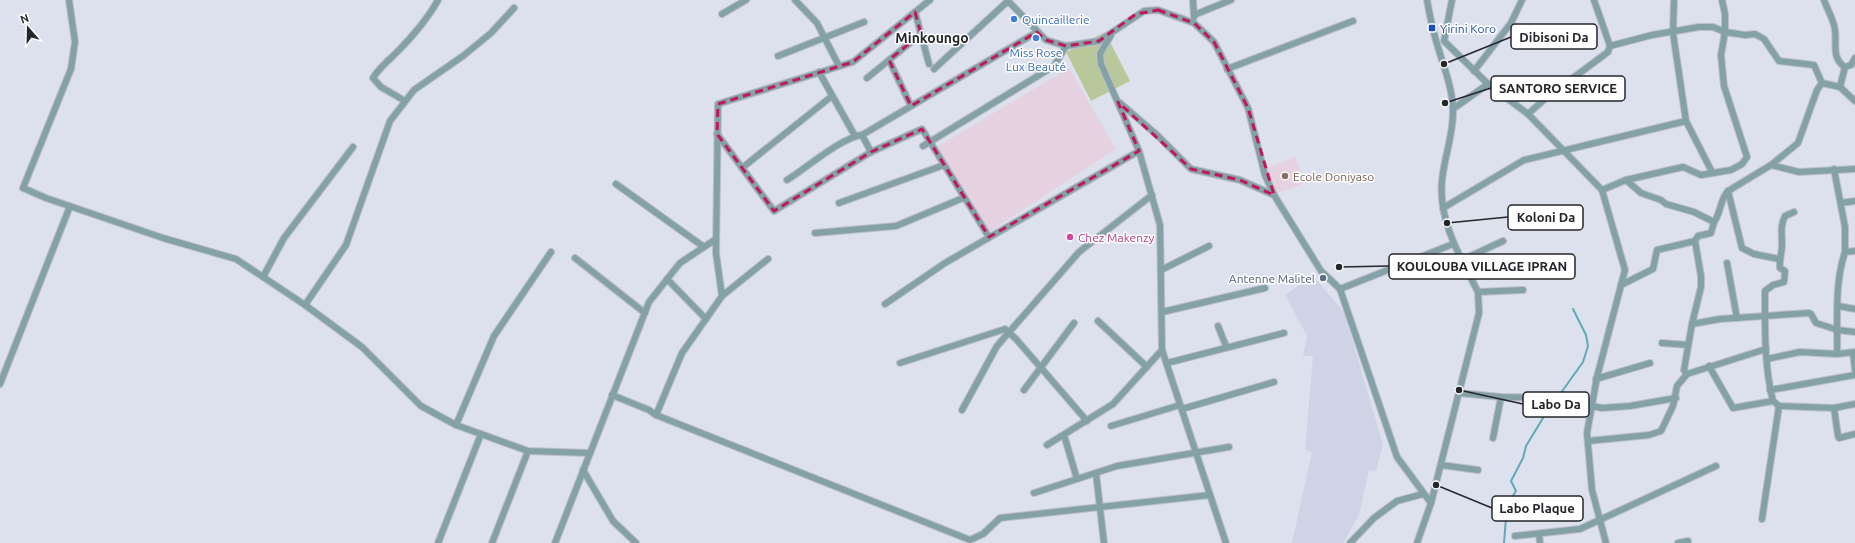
<svg xmlns="http://www.w3.org/2000/svg" width="1855" height="543" viewBox="0 0 1855 543" font-family="Ubuntu,sans-serif">
	<style>
		.built { fill: #ced4e6 }
		.education { fill: #e5d1df }
		.green { fill: #b9c89a }
		.lines { fill: none; stroke-linecap: round; stroke-linejoin: round }
		.stream { stroke: #60a9b5; stroke-width: 2 }
		.minor-casing { stroke: #bcbfca; stroke-width: 8 }
		.minor { stroke: #84a1a8; stroke-width: 6 }
		.marked { fill: none; stroke: #c2185b; stroke-width: 3; stroke-dasharray: 8 5; stroke-linejoin: round }
		.shop-dot { fill: #3f7fe0; stroke: #fff; stroke-width: 1.5 }
		.transit-dot { fill: #1a4fb4; stroke: #fff; stroke-width: 1.5 }
		.education-dot { fill: #8d6e63; stroke: #fff; stroke-width: 1.5 }
		.hotel-dot { fill: #d1479c; stroke: #fff; stroke-width: 1.5 }
		.service-dot { fill: #5c6f8a; stroke: #fff; stroke-width: 1.5 }
		.labels { text-anchor: middle; dominant-baseline: central; stroke-width: 3; stroke-linejoin: round; paint-order: stroke }
		.shop-label { font-size: 12px; fill: #366cbe; stroke: #fff; text-anchor: start }
		.transit-label { font-size: 12px; fill: #164399; stroke: #fff; text-anchor: start }
		.education-label { font-size: 12px; fill: #785e54; stroke: #fff; text-anchor: start }
		.hotel-label { font-size: 12px; fill: #b23c85; stroke: #fff; text-anchor: start }
		.service-label { font-size: 12px; fill: #4e5e75; stroke: #fff; text-anchor: end }
		.quarter-label { font-size: 14px; font-weight: bold; fill: #24262a; stroke: #fff }
		.leader { fill: none; stroke: #24262a; stroke-width: 1.5 }
		.callout-dot { fill: #24262a; stroke: #fff; stroke-width: 1.5 }
		.callout { fill: #fff; stroke: #24262a; stroke-width: 1.5 }
		.callout-label { font-size: 13px; text-anchor: middle; font-weight: bold; fill: #24262a }
	</style>
	<rect width="100%" height="100%" fill="#dde1ed"/>
	<polygon class="built" points="1313,276 1344,312 1383,445 1376,471 1369,470 1359,515 1343,543 1292,543 1312,452 1305,450 1313,356 1303,356 1307,336 1285,295"/>
	<g class="education">
		<polygon points="1069,68 1116,149 989,232 937,147"/>
		<polygon points="1295,157 1305,183 1275,194 1265,169"/>
	</g>
	<polygon class="green" points="1105,32 1130,81 1091,101 1066,52"/>
	<g class="lines">
		<polyline class="stream" points="1504,543 1507,505 1516,491 1511,481 1523,458 1526,446 1543,418 1583,362 1588,346 1586,335 1573,309"/>
		<defs>
			<g id="minor">
				<polyline points="69,0 75,42 71,69 23,188 46,198 163,238 236,259 305,305 362,347 421,406 456,425 528,451 590,453"/>
				<polyline points="795,0 817,23 839,66"/>
				<polyline points="1007,0 1046,40 1066,46 1099,41 1144,11 1158,10 1194,23 1214,42 1248,108 1265,175 1274,195 1321,271 1340,289 1397,457 1431,503"/>
				<polyline points="1193,0 1194,17"/>
				<polyline points="1452,0 1444,41 1488,84 1528,114 1602,190 1625,270 1597,377 1587,433 1592,490 1606,543"/>
				<polyline points="1674,0 1673,33 1686,121 1712,172"/>
				<path d="M1824 0C1827 9 1834 20 1835 30 1837 43 1831 58 1845 67L1851 65 1855 58"/>
				<polyline points="915,12 929,64"/>
				<polyline points="722,14 746,0"/>
				<polyline points="1194,15 1231,0"/>
				<polyline points="1111,35 1100,54 1101,64 1139,151 1160,225 1162,350 1226,543"/>
				<polyline points="1610,46 1652,35 1699,27 1713,27 1725,32 1745,35 1755,34 1764,39 1779,61 1814,65 1822,83 1840,87 1855,101"/>
				<polyline points="778,56 864,22"/>
				<polyline points="889,60 911,106"/>
				<polyline points="934,69 1008,1"/>
				<polyline points="1227,69 1353,21"/>
				<polyline points="1474,71 1511,23 1522,0"/>
				<polyline points="819,72 855,136"/>
				<polyline points="867,78 921,34"/>
				<polyline points="1840,87 1845,67"/>
				<path d="M405 101 381 87 373 78C379 68 387 62 396 53 412 37 427 20 438 0"/>
				<polyline points="1120,103 1157,135 1191,169 1240,180 1274,195"/>
				<polyline points="1453,109 1488,84"/>
				<polyline points="1528,114 1546,98 1608,52 1610,46 1594,0"/>
				<polyline points="717,134 774,211 871,152 922,129 989,237"/>
				<polyline points="862,135 871,152"/>
				<polyline points="923,146 1054,66 1066,46"/>
				<polyline points="1771,165 1799,172 1855,169"/>
				<polyline points="742,168 832,96"/>
				<polyline points="1834,169 1845,227 1845,252 1855,251"/>
				<path d="M787 180C805 169 842 137 862 135L1037 32"/>
				<path d="M1626 180 1641 193 1661 200 1666 204 1694 212 1714 222C1721 213 1720 199 1728 191L1771 165 1798 143 1817 90 1822 83"/>
				<polyline points="616,184 704,247"/>
				<polyline points="1602,190 1626,180 1683,167 1701,175 1731,170 1742,164 1747,157 1724,86 1721,55 1725,32 1725,14 1722,0"/>
				<polyline points="1728,191 1742,248 1754,254 1779,259"/>
				<polyline points="839,203 944,165"/>
				<polyline points="1841,203 1855,201"/>
				<polyline points="1443,208 1524,160 1686,121"/>
				<polyline points="815,233 896,226 963,198"/>
				<polyline points="575,258 645,313"/>
				<polyline points="1462,260 1503,241"/>
				<polyline points="1727,263 1737,318"/>
				<polyline points="1161,270 1209,246"/>
				<polyline points="263,277 284,238 353,147"/>
				<polyline points="667,279 706,319"/>
				<polyline points="1621,285 1653,269 1657,250 1695,241"/>
				<polyline points="1340,289 1453,244"/>
				<polyline points="1478,292 1523,290"/>
				<polyline points="722,296 716,253 718,104 853,62 930,0"/>
				<polyline points="885,304 945,263 1139,151"/>
				<polyline points="305,305 346,245 390,121 414,90 463,56 491,33 514,8"/>
				<polyline points="1838,306 1855,309"/>
				<polyline points="1162,312 1265,288"/>
				<polyline points="1098,321 1147,367"/>
				<polyline points="1692,324 1720,319 1809,313 1811,314 1816,323 1838,330 1855,332"/>
				<polyline points="1218,326 1226,346"/>
				<polyline points="1662,343 1688,345"/>
				<polyline points="1853,353 1855,370"/>
				<path d="M1837 354C1838 320 1834 285 1845 252"/>
				<polyline points="1767,359 1800,352 1837,354 1855,352"/>
				<polyline points="900,363 1005,329 1016,339 1087,421"/>
				<polyline points="1167,363 1284,333"/>
				<polyline points="1709,366 1733,408 1773,401 1779,406 1834,408 1855,404"/>
				<polyline points="1687,374 1684,370 1692,324 1701,287 1701,276 1695,241 1698,236 1711,233 1714,222"/>
				<polyline points="1596,379 1650,363"/>
				<polyline points="0,384 70,206"/>
				<polyline points="1024,390 1074,323"/>
				<polyline points="1770,390 1855,375"/>
				<polyline points="1459,393 1501,397 1549,398 1602,408 1630,406 1676,398"/>
				<polyline points="612,395 649,410 656,415 970,540 983,534 1000,518 1210,495"/>
				<path d="M1773 401C1764 366 1765 327 1765 291L1773 285 1784 282 1785 271 1780 268C1779 260 1782 253 1782 245 1782 234 1780 226 1785 216L1794 212"/>
				<polyline points="1834,408 1838,436 1839,438 1855,434"/>
				<polyline points="1182,409 1274,382"/>
				<polyline points="962,410 997,346 1079,252 1152,195"/>
				<polyline points="656,415 682,353 722,296 768,259"/>
				<polyline points="456,425 494,336 551,252"/>
				<polyline points="1111,426 1180,405"/>
				<polyline points="1064,435 1077,479"/>
				<polyline points="1493,438 1501,397"/>
				<polyline points="1588,441 1649,435 1661,431 1673,406 1677,386 1687,374 1766,349"/>
				<polyline points="1047,445 1113,404 1162,350"/>
				<polyline points="1441,465 1478,470"/>
				<polyline points="583,470 613,521 636,543"/>
				<polyline points="1096,473 1104,543"/>
				<polyline points="1034,493 1117,466 1229,447"/>
				<polyline points="1762,519 1779,406"/>
				<polyline points="1539,534 1540,543"/>
				<polyline points="1515,536 1580,529 1716,466"/>
				<polyline points="438,543 481,434"/>
				<polyline points="492,543 528,451"/>
				<polyline points="555,543 649,302 680,263 716,239"/>
				<polyline points="1350,543 1374,518 1397,501 1423,494"/>
				<path d="M1417 543 1431 503 1479 313 1478 292C1461 258 1438 221 1442 181 1444 157 1454 134 1453 109 1452 83 1440 58 1434 33 1431 22 1429 11 1427 0"/>
				<polyline points="1678,543 1688,541"/>
			</g>
		</defs>
		<use href="#minor" class="minor-casing"/>
		<use href="#minor" class="minor"/>
	</g>
	<path class="marked" d="M1158 10 1194 23 1214 42 1248 108 1274 195 1240 180 1191 169 1118 102 1139 151 989 237 922 129 871 152 774 211 717 134 718 104 853 62 915 12 921 34 889 60 911 106 1037 32 1046 40 1066 46 1099 41 1136 14Z"/>
	<g class="shop-dot">
		<circle cx="1014" cy="19" r="4"/>
		<circle cx="1036" cy="38" r="4"/>
	</g>
	<rect class="transit-dot" x="1428" y="24" width="8" height="8" rx="2"/>
	<circle class="education-dot" cx="1285" cy="176" r="4"/>
	<circle class="hotel-dot" cx="1070" cy="237" r="4"/>
	<circle class="service-dot" cx="1323" cy="278" r="4"/>
	<g class="labels">
		<g class="shop-label">
			<text x="1022" y="19">Quincaillerie</text>
			<text x="1036" y="52" text-anchor="middle">Miss Rose<tspan x="1036" dy="14">Lux Beauté</tspan></text>
		</g>
		<g class="transit-label">
			<text x="1440" y="28">Yirini Koro</text>
		</g>
		<g class="education-label">
			<text x="1293" y="176">Ecole Doniyaso</text>
		</g>
		<g class="hotel-label">
			<text x="1078" y="237">Chez Makenzy</text>
		</g>
		<g class="service-label">
			<text x="1315" y="278">Antenne Malitel</text>
		</g>
		<g class="quarter-label">
			<text x="932" y="38">Minkoungo</text>
		</g>
	</g>
	<path class="leader" d="M1444 64L1511 37M1445 103L1491 88M1447 223L1508 217M1339 267L1389 266M1459 390L1523 404M1436 485L1492 508"/>
	<g class="callout-dot">
		<circle cx="1444" cy="64" r="4"/>
		<circle cx="1445" cy="103" r="4"/>
		<circle cx="1447" cy="223" r="4"/>
		<circle cx="1339" cy="267" r="4"/>
		<circle cx="1459" cy="390" r="4"/>
		<circle cx="1436" cy="485" r="4"/>
	</g>
	<g class="callout">
		<rect x="1511" y="24" width="86" height="25" rx="4"/>
		<rect x="1491" y="76" width="134" height="25" rx="4"/>
		<rect x="1508" y="205" width="75" height="25" rx="4"/>
		<rect x="1389" y="254" width="186" height="25" rx="4"/>
		<rect x="1523" y="392" width="66" height="25" rx="4"/>
		<rect x="1492" y="496" width="91" height="25" rx="4"/>
	</g>
	<g class="callout-label">
		<text x="1554" y="42">Dibisoni Da</text>
		<text x="1558" y="93">SANTORO SERVICE</text>
		<text x="1546" y="222">Koloni Da</text>
		<text x="1482" y="271">KOULOUBA VILLAGE IPRAN</text>
		<text x="1556" y="409">Labo Da</text>
		<text x="1537" y="513">Labo Plaque</text>
	</g>
	<g transform="translate(28 28) rotate(340)" stroke="#ffffff" stroke-width="3" paint-order="stroke">
	<path d="M0-3L7 15L0 10L-7 15Z" fill="#24262a"/>
	<text y="-6" font-size="11" font-weight="bold" text-anchor="middle" fill="#24262a">N</text>
	</g>
</svg>
